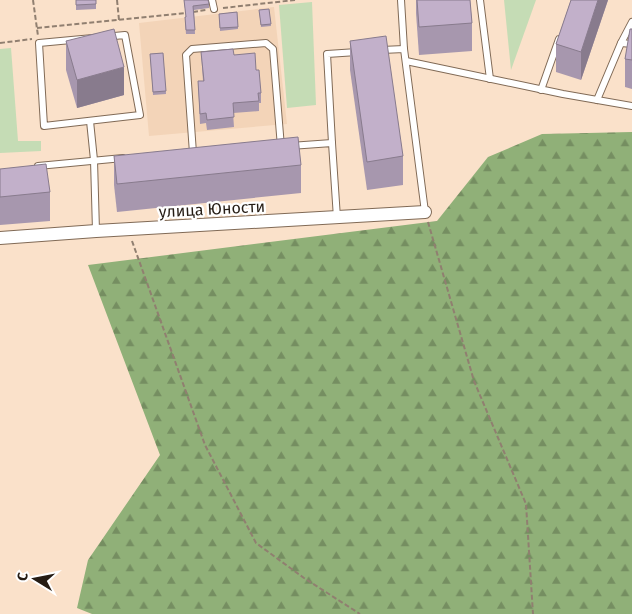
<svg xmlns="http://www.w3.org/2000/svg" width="632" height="614" viewBox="0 0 632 614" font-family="'Fira Sans',sans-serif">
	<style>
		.built { fill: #f3d4b8 }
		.forest { fill: url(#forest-firs) }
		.green { fill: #c5dcb5 }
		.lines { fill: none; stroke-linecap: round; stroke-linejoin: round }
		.lane-casing { stroke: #806a56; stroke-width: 8 }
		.street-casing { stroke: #806a56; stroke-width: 14 }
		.path { stroke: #907f70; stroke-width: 2; stroke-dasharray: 5 2.5; stroke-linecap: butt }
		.lane { stroke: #fff; stroke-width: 6 }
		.street { stroke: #fff; stroke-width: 12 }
		.wall { fill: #a797ae }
		.shaded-wall { fill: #887b8d }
		.building { fill: #c2b0ca; stroke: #887b8d }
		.labels { text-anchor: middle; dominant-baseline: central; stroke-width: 4.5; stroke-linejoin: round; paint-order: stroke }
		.street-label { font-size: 16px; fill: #251c14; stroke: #fff }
	</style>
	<defs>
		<pattern id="forest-firs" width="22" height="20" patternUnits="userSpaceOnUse" patternTransform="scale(1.25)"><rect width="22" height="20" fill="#90b078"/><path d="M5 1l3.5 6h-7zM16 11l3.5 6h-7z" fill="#758e61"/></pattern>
	</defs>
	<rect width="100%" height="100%" fill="#fae1ca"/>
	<polygon class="built" points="274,7 287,124 149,136 139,23"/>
	<polygon class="forest" points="632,132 632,614 92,614 77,608 88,560 160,455 88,265 437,221 488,157 542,134"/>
	<g class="green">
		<polygon points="504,0 536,0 511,70"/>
		<polygon points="312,2 316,105 287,108 279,5"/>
		<polygon points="11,48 18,141 41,141 41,151 0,153 0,49"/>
	</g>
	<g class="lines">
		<defs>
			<g id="lane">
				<polyline points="212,0 214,9"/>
				<polyline points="401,0 404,49"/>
				<polyline points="480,0 490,79"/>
				<polyline points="632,22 621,43 632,44"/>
				<polygon points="125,35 140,115 44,126 39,43"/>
				<polyline points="382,50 404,49 425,212"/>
				<polyline points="406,61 563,94 632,106"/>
				<polyline points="541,90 559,39"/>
				<polyline points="597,100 621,43"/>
				<polyline points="90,121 94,160 96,231"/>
				<polyline points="332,143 327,54 357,52"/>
				<polyline points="290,146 332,143 337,218"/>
				<polyline points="193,153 186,55 192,49 266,43 273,49 281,147"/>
				<polyline points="38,166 123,158"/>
			</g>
			<polyline id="street" points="0,238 96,231 425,212"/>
		</defs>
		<use href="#lane" class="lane-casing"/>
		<use href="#street" class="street-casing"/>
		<g class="path">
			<polyline points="33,0 38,36"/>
			<polyline points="117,0 119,20"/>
			<polyline points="223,8 295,0"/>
			<polyline points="193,12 206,10"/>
			<polyline points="37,28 186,13"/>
			<polyline points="0,43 32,39"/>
			<polyline points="428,222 474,381 526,504 533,614"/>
			<polyline points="132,241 205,445 256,543 304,578 360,614"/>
		</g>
		<use href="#lane" class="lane"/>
		<use href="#street" class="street"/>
	</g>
	<g class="wall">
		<polygon points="76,0 96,0 96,9 76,10"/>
		<polygon points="184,0 209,4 209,8 194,10 195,34 186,34 185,21 186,17"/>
		<polygon points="416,0 470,0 472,23 472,51 419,55 416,13"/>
		<polygon points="571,0 608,0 581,80 556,72 556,44"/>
		<polygon points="269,9 271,26 261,27 259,10"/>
		<polygon points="237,12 238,29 220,31 219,14"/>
		<polygon points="632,29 632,89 625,87 625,59"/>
		<polygon points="66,41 124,95 77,108 66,70"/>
		<polygon points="350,41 403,156 403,185 367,190 350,70"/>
		<polygon points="201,52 234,55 256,70 261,93 261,103 259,103 259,111 233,113 234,127 207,130 206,123 200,124 198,81 203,81"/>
		<polygon points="163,53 166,94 153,95 150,54"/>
		<polygon points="114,156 301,165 301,193 117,212 114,185"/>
		<polygon points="0,169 50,192 50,221 0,225"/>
	</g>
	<g class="shaded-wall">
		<polygon points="598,0 608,0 581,80 581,52"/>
		<polygon points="124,67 124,95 77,108 77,80"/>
	</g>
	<g class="building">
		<polygon points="76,0 96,0 96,4 76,5"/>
		<polygon points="184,0 208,0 209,4 193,6 195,30 186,30 185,17 186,17"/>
		<polygon points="417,0 470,0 472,23 419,27"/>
		<polygon points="571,0 598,0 581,52 556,44"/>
		<polygon points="269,9 271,24 261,25 259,10"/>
		<polygon points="237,12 238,27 220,28 219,14"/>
		<polygon points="114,29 124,67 77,80 66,41"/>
		<polygon points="630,29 632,29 632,60 625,59"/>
		<polygon points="386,36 403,156 367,162 350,41"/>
		<polygon points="233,49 234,55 255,53 256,70 259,70 261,93 258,93 259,101 233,103 234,117 207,120 206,113 200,114 198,81 204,81 201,52"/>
		<polygon points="163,53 166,91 153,92 150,54"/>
		<polygon points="298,137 301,165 117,184 114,156"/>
		<polygon points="46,164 50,192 0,197 0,169"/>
	</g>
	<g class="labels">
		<g class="street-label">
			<text transform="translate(212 209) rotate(-3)">улица Юности</text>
		</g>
	</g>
	<g transform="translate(35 579) rotate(280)" stroke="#ffffff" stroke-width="4" paint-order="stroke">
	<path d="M0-4L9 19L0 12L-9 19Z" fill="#251c14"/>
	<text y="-8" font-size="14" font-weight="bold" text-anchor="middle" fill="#251c14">С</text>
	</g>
</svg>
